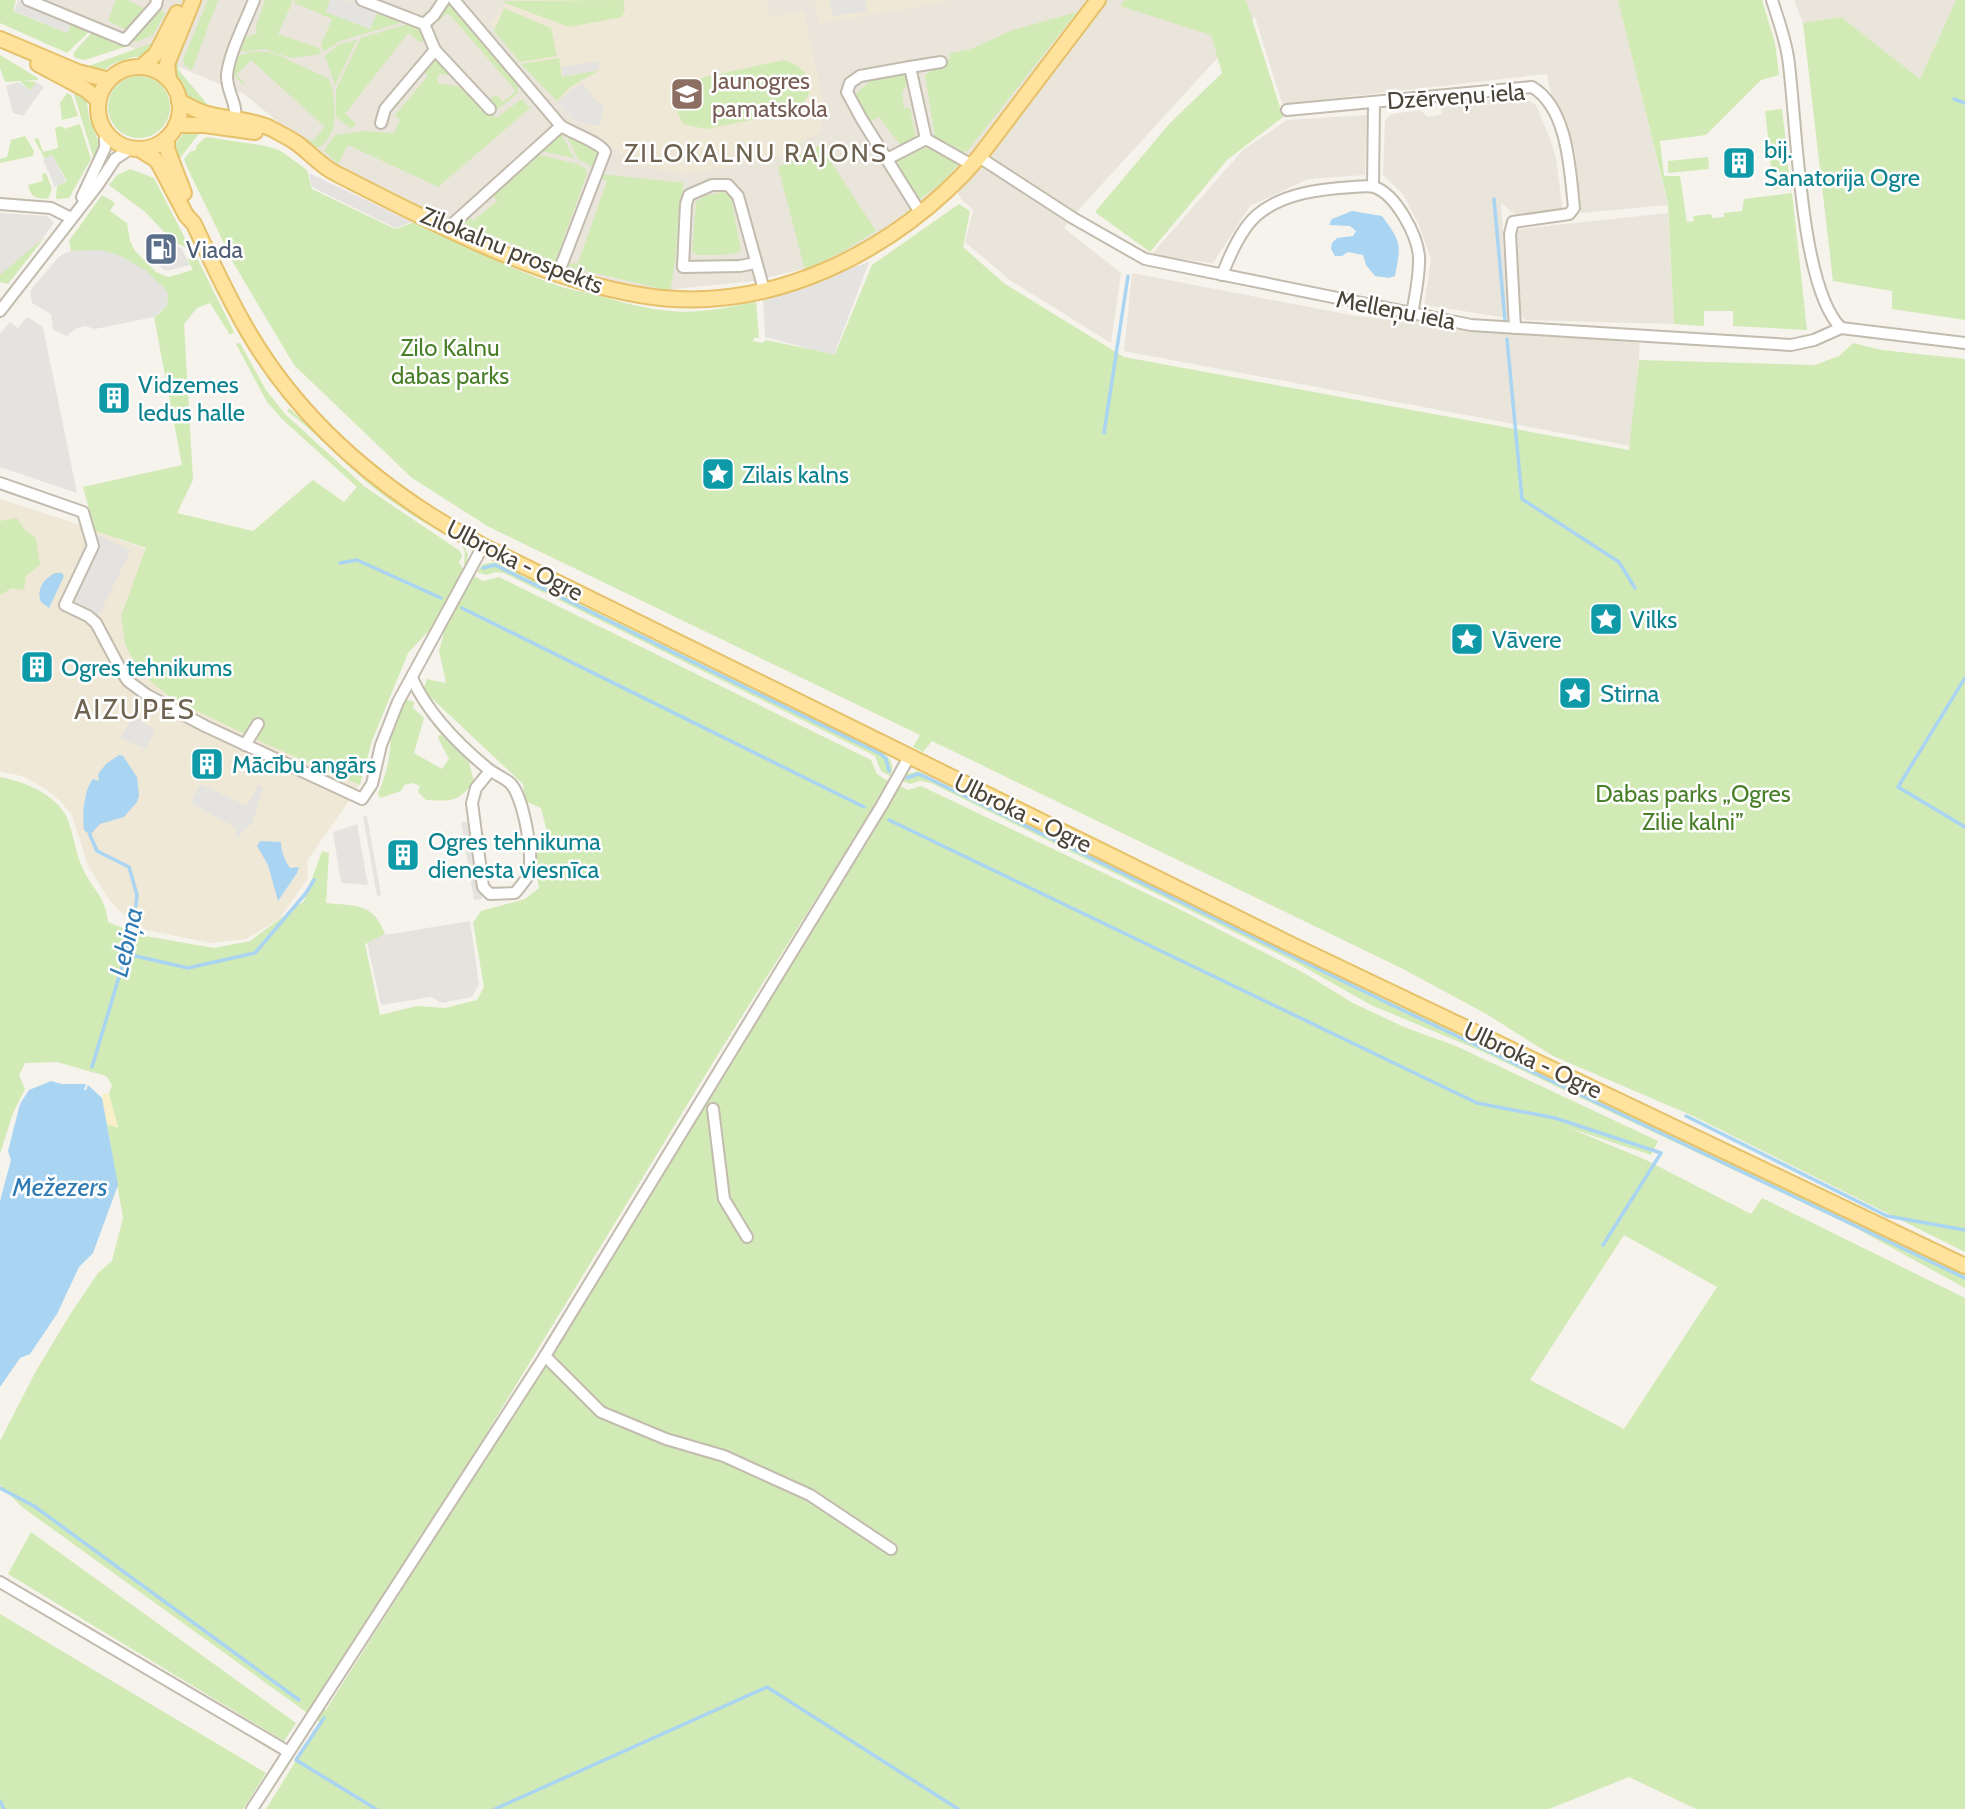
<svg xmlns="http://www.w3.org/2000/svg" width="1965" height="1809" viewBox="0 0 1965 1809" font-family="Cabin,sans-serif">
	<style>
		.residential { fill: #eae5da }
		.industrial { fill: #e6e2dd }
		.education { fill: #efe8d6 }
		.green { fill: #d2eab5; fill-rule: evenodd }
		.sand { fill: #f9efc9 }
		.parking { fill: #e5e3e0 }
		.water { fill: #a9d4f2 }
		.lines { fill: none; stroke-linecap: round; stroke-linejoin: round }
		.stream { stroke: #a9d4f2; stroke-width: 3.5 }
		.minor-casing { stroke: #c2bbae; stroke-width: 14 }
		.major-casing { stroke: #e6c16a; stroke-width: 18 }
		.minor { stroke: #fff; stroke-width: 10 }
		.major { stroke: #ffe39c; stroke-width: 14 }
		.labels { text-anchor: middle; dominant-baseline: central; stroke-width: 5; stroke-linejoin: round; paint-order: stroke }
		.education-label { font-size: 24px; fill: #785e54; stroke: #fff; text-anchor: start }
		.street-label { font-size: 24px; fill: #4b4439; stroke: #fff }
		.culture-label { font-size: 24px; fill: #0d838f; stroke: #fff; text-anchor: start }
		.service-label { font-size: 24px; fill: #4e5e75; stroke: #fff; text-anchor: start }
		.park-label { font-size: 24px; fill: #4a7f2a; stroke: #fff }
		.neighbourhood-label { font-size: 26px; letter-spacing: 2px; fill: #6e6250; stroke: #fff }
		.water-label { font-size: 26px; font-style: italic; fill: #2e7ab2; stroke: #fff }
		.quarter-label { font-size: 28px; letter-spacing: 2px; fill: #6e6250; stroke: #fff }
	</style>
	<rect width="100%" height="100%" fill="#f6f3ec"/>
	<g class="residential">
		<polygon points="17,0 1618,0 1668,205 1581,213 1575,153 1566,126 1550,90 1547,74 1282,104 1255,17 1081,207 1064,228 1121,273 1111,343 1011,281 965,242 973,210 961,199 952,182 904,220 839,260 755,281 655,291 570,271 365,183 308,146 244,94"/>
		<polygon points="1794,0 1956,0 1920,79 1841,17 1803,23"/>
		<polygon points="1519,95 1536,105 1551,141 1556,159 1563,212 1518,217 1501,203 1508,318 1424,305 1431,259 1419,225 1403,194 1383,175 1385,120 1392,114 1420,110 1428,117 1442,114 1441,107"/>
		<polygon points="1367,115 1365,175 1308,179 1250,206 1213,263 1151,255 1243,150 1287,120"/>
		<polygon points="1668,213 1674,324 1526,320 1518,311 1514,236 1520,229"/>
		<polygon points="1132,273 1356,316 1640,343 1631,446 1124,351"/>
	</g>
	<g class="industrial">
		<polygon points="0,213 47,216 54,223 34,249 0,276"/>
		<polygon points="470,921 479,984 472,997 442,1003 431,997 381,1005 366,938"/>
	</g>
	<g class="education">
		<polygon points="517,0 766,0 770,17 804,11 824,108 820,132 774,158 686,175 634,164 575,117 490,24 508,2"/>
		<polygon points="815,0 955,0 819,24"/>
		<polygon points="0,499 69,521 253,589 364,756 358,788 307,861 308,878 279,919 246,939 210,943 145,930 125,916 110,901 88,866 72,815 60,801 46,789 22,776 0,772"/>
	</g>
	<g class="green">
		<polygon points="0,0 16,0 13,11 67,33 73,20 92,29 67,53 0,23"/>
		<polygon points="116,0 127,0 147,10 129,31 108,21"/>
		<polygon points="208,0 218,0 192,70 185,66 183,60"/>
		<polygon points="265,0 291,0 292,3 278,34 319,48 321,54 291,58 264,49 238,52 245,38 257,33 256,26"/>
		<polygon points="294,0 330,0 326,12 370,29 377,13 406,21 340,41 323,52 321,45 332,19 295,3"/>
		<polygon points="623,0 625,9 622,17 569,27 500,1"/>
		<polygon points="1125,0 1246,0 1283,117 1227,160 1150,252 1095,212 1170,123 1222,73 1211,35 1120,6"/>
		<polygon points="1618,0 1762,0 1775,43 1779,75 1761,80 1706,135 1660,141 1664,176 1680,176 1687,222 1694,221 1693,216 1711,214 1712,218 1724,217 1724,213 1742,211 1744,199 1792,193 1807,330 1733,326 1733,311 1704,311 1704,326 1674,324 1668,203"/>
		<polygon points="1956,0 1965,0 1965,320 1892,309 1892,291 1833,281 1803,23 1841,17 1920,79"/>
		<polygon points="447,3 451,4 518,83 518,93 498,109 488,101 496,94 503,102 516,91 451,16 446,14 438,22 437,20"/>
		<polygon points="504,8 551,28 557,56 520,62 494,31"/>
		<polygon points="157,10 165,13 153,35 136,42 131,40"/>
		<polygon points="1077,12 966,153 935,138 925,75 950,58 949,54 971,49 1010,31"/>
		<polygon points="412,23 424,34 425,40 420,42 408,33 345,114 356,123 352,129 336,117 336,89 361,38"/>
		<polygon points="94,30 110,35 107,40 118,45 122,41 131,45 85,60 75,58 73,54 75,51"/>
		<polygon points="357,40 335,85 325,56 340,44"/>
		<polygon points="152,43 158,43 143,57 133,57 112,64 102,72 83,70 86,67"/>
		<path d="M255 51 274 53 329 79C336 99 341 137 317 148L305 137 313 141 325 127 251 60 236 75 245 83 244 85 231 73 237 56Z"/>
		<polygon points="0,55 38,78 37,80 22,81 36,82 32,89 28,89 20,81 5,82 0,68"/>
		<polygon points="172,55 178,55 178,68 181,73 207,104 206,109 189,100 174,70"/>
		<polygon points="435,56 449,70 448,75 438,74 438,83 465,88 496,118 522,99 530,108 438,187 348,145 338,164 324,151 335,135 363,131 394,133 400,120 395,115 428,76 421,70"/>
		<polygon points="559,58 562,77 599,70 569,88 557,101 521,64"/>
		<path d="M784 60C814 68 820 99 790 112L706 129 683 124 676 109V91L696 79Z"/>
		<polygon points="896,72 907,75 909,81 902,92 904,108 910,108 916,138 902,147 879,117 871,121 857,100 856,94 873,78"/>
		<circle cx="139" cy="107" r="31"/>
		<polygon points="73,91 86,96 89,118 100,145 97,159 93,156"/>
		<polygon points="67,93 71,95 78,116 62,120 60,103"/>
		<polygon points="1782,109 1787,152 1770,155 1765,111"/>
		<polygon points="80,124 91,159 69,198 56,199 57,186 67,181 52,155 45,159 34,139 38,138 43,152 58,148 55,128 62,126 64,129"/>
		<polygon points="186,130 202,130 177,162 173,147"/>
		<polygon points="560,132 574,158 536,150"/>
		<polygon points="566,134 597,148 598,154 593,167 578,159"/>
		<polygon points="25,136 34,151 33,156 0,163 0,159 7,157 11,140"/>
		<path d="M206 137 266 146 281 151 307 170 312 189 395 229 417 221C464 247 514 270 565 288 579 292 594 293 607 298 627 304 649 309 670 311 698 314 729 307 756 302L759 338H754L753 341 763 343 765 340 835 354 872 265 959 204 970 211 963 247 1005 284 1124 357 1629 450 1639 360 1815 365 1839 356 1853 343 1882 350 1965 359V1252L1693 1116 1553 1056 1488 1015 1403 969 932 741 923 752 913 747 920 735 489 527 412 478 294 365 234 264 186 165 184 159 191 151H195L197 145Z"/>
		<polygon points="820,145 876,231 842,252 805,270 778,167"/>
		<polygon points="923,146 960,163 940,184 916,202 897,161 907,153"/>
		<polygon points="536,154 577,164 586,169 587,174 555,262 462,223 470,218 473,221 497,201 491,193"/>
		<polygon points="1708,157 1709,169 1668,173 1668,161"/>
		<polygon points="1787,158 1791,186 1773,189 1770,160"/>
		<polygon points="130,169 154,178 189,246 185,247 174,242 145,212 109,185 117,175"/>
		<path d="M46 173 52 189 48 199C36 198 31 198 28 185L43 181 42 174Z"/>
		<path d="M600 174 684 183C677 219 678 255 670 291L569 267V264L578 263 607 181 599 177Z"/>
		<polygon points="723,192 731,196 741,252 722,255 696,255 692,251 696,202 705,196"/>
		<path d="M102 195 115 203 110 211 127 223 130 241 135 251 156 272 168 277 193 270 188 260 190 257 196 256 234 332 230 335 210 303 197 308 184 324 193 480 177 513 253 531 313 480 344 502 357 487 282 419 267 402 236 344 240 343 266 390 285 414 365 487 460 551 462 557 459 562 464 570 448 599 458 603 474 576 483 581 499 577 871 760 877 774 888 781 850 845 720 1051 472 1457 315 1701 326 1710 617 1250 733 1059 880 822 897 788 900 786 908 790 921 786 1177 908 1304 973 1353 1003 1404 1027 1456 1046 1658 1141 1651 1155 1569 1128 1644 1159 1751 1214 1762 1198 1965 1298V1809H1696L1629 1777 1549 1809H266L320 1722 22 1507 0 1485V1441L36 1371 71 1313 98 1273 112 1261 123 1218 107 1124 118 1127 109 1094 112 1085 106 1076 57 1062 25 1063 19 1075 25 1089 13 1113 0 1154V777C23 781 56 794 67 818 74 834 75 853 83 869 93 891 105 895 108 922L140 935 214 948 250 941 304 901 322 851 329 853 326 903C355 906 374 903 385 934L365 944 380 1015 417 1006 445 1008 477 1000 484 987 473 923 481 911 525 899 539 888 533 850 545 840 546 828 541 808 525 801 523 784 423 690 427 679 446 683 439 651 446 625 437 622 408 653 372 741 360 785 257 740 256 734 250 732 245 734 174 700 139 672 125 644 121 616 146 548 95 531 83 487 182 465 154 317C163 312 169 304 168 294 163 286 155 281 148 275 122 252 105 250 71 251L69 241ZM1624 1235 1717 1287 1624 1429 1530 1380Z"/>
		<polygon points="45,237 8,284 0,282 0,275"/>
		<path d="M289 408 369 481 415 514 463 543 468 555 466 565 464 564 465 552 461 544C429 526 397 507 369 484 340 460 316 432 287 411Z"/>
		<polygon points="17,518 24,529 36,538 40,565 26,576 24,590 12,588 0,595 0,521"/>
		<path d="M495 562 883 753C891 758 895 767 890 776L881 771 875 756 504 573 496 572 486 575 477 572 483 564Z"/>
		<path d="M408 700 414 702 413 708 424 718 414 753 442 769 449 759 438 738 440 734 469 762 474 782C457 803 451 801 426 800L418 792 420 786 413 783 404 785 401 791 380 798 378 793C384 781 389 763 390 748 392 731 384 726 400 712L401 702Z"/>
		<polygon points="917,771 1296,957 1965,1275 1965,1288 1854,1227 1766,1185 1481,1051 1371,1005 1295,962 931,783 920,781 910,784 901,781 907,774"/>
		<polygon points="31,1532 296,1723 284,1741 8,1574"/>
		<polygon points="0,1614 266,1773 243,1809 0,1809"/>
	</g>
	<polygon class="sand" points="104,1093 109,1094 118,1128 107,1124 102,1098"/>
	<g class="parking">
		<polygon points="18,0 28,0 72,19 67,33 14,11"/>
		<polygon points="330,0 342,0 377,13 370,29 326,12"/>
		<polygon points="830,0 865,0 867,11 832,16"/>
		<polygon points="598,61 599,70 563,76 562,67"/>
		<polygon points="19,82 28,89 32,89 36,82 44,87 23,116 13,113 6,86"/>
		<polygon points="583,83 595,100 604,106 600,126 578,122 558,102 569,91"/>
		<polygon points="52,155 66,181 54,187 53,182 43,160"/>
		<polygon points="309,173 412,222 395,228 312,187"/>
		<polygon points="177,246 182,249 190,265 166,271 158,265"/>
		<polygon points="102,250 118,255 147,271 165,289 168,294 167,306 154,317 95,329 85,326 75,329 67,336 53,330 51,314 32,303 30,291 57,259 63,254 71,251"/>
		<polygon points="869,262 834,355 765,337 763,298"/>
		<polygon points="27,317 43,327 77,493 0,467 0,334 10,322 18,328"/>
		<polygon points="91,532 131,550 99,615 88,621 57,606"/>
		<polygon points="134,716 142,720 141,722 155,729 146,749 120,738"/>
		<polygon points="200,784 247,806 258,785 263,788 252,824 245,829 237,839 236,828 191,803"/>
		<polygon points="363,816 367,816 381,895 377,896"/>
		<polygon points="461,822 470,822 482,899 474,900"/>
		<polygon points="357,824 368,885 341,883 333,832"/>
	</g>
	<g class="water">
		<path d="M1352 211 1382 216C1402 243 1401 244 1395 276L1389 278 1375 276 1366 265 1363 255 1348 252 1342 256H1335L1331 249 1332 243 1337 238 1353 236 1356 231 1350 226 1329 225 1332 219Z"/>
		<path d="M55 573H62L64 576 49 608 41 602C36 590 43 579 55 573Z"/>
		<path d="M119 755 123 756 137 777 139 796 137 802 124 817 100 824 90 835 84 830C82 816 84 789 93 779L99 781 98 774 106 764Z"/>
		<path d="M260 841 281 842C280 849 286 863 290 868L299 867 297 873 278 901 268 865 257 846Z"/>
		<polygon points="51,1081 62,1084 86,1084 84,1090 86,1090 88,1085 102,1098 118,1185 93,1253 79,1267 57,1314 30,1354 20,1358 0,1387 0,1201 11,1160 8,1151 20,1104 29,1090"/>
	</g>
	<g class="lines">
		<g class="stream">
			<polyline points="1954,99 1965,103"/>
			<polyline points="1494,199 1505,320"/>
			<polyline points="1507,339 1522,499 1619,562 1635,588"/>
			<polyline points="1104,433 1128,276"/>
			<polyline points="340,563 357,560 441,598"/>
			<polyline points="483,568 495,565 881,754 886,759 889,771"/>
			<polyline points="462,608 864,807"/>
			<polyline points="1965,678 1898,787 1965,827"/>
			<polyline points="907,778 918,774 926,777 1392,1005 1965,1278"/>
			<polyline points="889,820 1477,1103 1555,1118 1661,1153 1603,1245"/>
			<polyline points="90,835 97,851 129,867 137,895 136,905 125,957 92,1067"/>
			<polyline points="127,954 188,968 255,953 306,893 314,880"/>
			<polyline points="1686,1116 1887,1216 1965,1230"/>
			<polyline points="0,1488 34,1506 299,1700"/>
			<polyline points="324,1718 296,1760 376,1809"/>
			<polyline points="0,1801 4,1809"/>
			<polyline points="495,1809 767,1687 958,1809"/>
		</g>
		<defs>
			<g id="minor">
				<polyline points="28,0 125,40 156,5 157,0"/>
				<polyline points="362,0 424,24 435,50 490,109"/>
				<path d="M454 0 561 126C572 133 601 143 605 152L558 274"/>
				<path d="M1772 0C1778 19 1785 38 1788 57 1797 120 1799 286 1841 328"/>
				<polyline points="424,24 434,15 444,0"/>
				<polyline points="910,67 941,62"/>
				<path d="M1287 110 1532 87C1568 108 1570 170 1574 208L1569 214 1513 222 1510 234 1515 328"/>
				<path d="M235 119C238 104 226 91 227 75 229 53 246 21 254 0"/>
				<polyline points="381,123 385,109 435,50"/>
				<polyline points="926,139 972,165"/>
				<polyline points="979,157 1073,218 1145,259 1471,325 1791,345 1814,340 1841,328"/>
				<polyline points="887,159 926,139 910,67 860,76 850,83 847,92 861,118 916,206 923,213"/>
				<polyline points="1373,186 1374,102"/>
				<polyline points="82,197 105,148 105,132"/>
				<polyline points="0,204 51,208 71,218"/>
				<polyline points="448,228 561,126"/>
				<polyline points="755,263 740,266 683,267 686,204 689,195 712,185 728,185 738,196 764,290"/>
				<path d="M1222 275C1230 255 1241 229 1257 215 1283 193 1321 189 1353 187 1360 187 1368 185 1374 187 1396 194 1417 235 1419 256 1420 275 1415 296 1412 314"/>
				<polyline points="0,311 97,186 115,159 130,149"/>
				<polyline points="1841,328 1965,343"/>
				<polyline points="0,483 83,512 93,546 65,605 88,616 96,623 122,672 128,681 147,695 205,726 362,799 372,784 381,745 398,702 483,546"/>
				<path d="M412 678C428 714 457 743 487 768 494 774 503 777 510 783 523 795 535 858 528 876 525 881 519 888 515 893L490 894 483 887 472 803 476 788 490 771"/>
				<polyline points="245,745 258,724"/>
				<polyline points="713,1109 724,1199 747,1237"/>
				<polyline points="545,1356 601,1412 666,1439 724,1456 810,1495 891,1549"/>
				<polyline points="0,1582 287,1751"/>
				<polyline points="252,1809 545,1356 882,805 909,757"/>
			</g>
			<g id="major">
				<polyline points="0,39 78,72 109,80"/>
				<polyline points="38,64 85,89 98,100"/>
				<polyline points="141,67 156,54 177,13"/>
				<circle cx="139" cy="108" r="41"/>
				<polyline points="169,80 167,64 193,0"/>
				<path d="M179 101C189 106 198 112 208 114 229 120 251 119 270 128 279 133 290 138 298 144 310 153 321 166 335 173 428 221 537 278 640 295 767 317 897 252 979 157L1098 0"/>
				<polyline points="176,125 205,125 255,132"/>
				<polyline points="167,138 167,149 184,193"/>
				<path d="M139 149 155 159 159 164 186 215 194 224C211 260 228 298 249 333 304 427 388 495 483 546L1292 945 1965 1266"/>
			</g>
		</defs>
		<use href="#minor" class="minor-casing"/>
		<use href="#major" class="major-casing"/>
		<use href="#minor" class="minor"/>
		<use href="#major" class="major"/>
	</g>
	<defs>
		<symbol id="school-square" viewBox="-11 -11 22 22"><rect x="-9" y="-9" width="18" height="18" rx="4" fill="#8d6e63" stroke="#fff"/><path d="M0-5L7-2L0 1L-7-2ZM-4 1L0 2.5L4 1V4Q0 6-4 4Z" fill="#fff"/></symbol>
		<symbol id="building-square" viewBox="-11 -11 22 22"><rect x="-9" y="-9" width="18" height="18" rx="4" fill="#0f9aa8" stroke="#fff"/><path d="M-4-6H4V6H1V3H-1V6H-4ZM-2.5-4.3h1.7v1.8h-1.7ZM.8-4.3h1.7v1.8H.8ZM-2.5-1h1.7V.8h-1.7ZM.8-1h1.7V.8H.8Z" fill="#fff"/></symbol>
		<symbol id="fuel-square" viewBox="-11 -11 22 22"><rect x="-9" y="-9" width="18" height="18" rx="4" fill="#5c6f8a" stroke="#fff"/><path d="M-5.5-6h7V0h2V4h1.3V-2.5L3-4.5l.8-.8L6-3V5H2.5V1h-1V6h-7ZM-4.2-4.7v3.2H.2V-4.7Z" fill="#fff"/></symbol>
		<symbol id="sight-square" viewBox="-11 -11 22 22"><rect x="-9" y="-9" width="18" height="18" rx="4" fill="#0f9aa8" stroke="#fff"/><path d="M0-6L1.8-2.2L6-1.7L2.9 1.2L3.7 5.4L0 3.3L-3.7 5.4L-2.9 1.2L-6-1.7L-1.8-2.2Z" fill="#fff"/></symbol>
	</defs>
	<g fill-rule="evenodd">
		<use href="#school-square" x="668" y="75" width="38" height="38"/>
		<use href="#building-square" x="1720" y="144" width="38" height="38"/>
		<use href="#fuel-square" x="142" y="230" width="38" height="38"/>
		<use href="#building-square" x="95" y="379" width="38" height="38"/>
		<use href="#sight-square" x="699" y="455" width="38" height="38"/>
		<use href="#sight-square" x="1587" y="600" width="38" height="38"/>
		<use href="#sight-square" x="1448" y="620" width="38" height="38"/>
		<use href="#building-square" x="18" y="648" width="38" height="38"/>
		<use href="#sight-square" x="1556" y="674" width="38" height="38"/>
		<use href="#building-square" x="188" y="745" width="38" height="38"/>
		<use href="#building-square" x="384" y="836" width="38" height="38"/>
	</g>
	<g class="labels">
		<g class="education-label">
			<text x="712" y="80">Jaunogres<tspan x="712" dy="28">pamatskola</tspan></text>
		</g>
		<g class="street-label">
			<text transform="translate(1456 96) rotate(-4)">Dzērveņu iela</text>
			<text transform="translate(512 250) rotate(22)">Zilokalnu prospekts</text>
			<text transform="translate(1396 310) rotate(11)">Melleņu iela</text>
			<text transform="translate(515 560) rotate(27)">Ulbroka - Ogre</text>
			<text transform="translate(1023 813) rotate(26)">Ulbroka - Ogre</text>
			<text transform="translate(1533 1060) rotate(25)">Ulbroka - Ogre</text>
		</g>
		<g class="culture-label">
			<text x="1764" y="149">bij.<tspan x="1764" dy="28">Sanatorija Ogre</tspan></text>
			<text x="138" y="384">Vidzemes<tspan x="138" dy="28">ledus halle</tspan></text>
			<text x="742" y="474">Zilais kalns</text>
			<text x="1630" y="619">Vilks</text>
			<text x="1492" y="639">Vāvere</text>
			<text x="61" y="667">Ogres tehnikums</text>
			<text x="1600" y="693">Stirna</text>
			<text x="232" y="764">Mācību angārs</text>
			<text x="428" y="841">Ogres tehnikuma<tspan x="428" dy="28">dienesta viesnīca</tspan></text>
		</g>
		<g class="service-label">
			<text x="186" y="249">Viada</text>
		</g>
		<g class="park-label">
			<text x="450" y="347">Zilo Kalnu<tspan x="450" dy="28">dabas parks</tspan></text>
			<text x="1693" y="793">Dabas parks „Ogres<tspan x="1693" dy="28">Zilie kalni”</tspan></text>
		</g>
		<g class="neighbourhood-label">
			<text x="756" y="153">ZILOKALNU RAJONS</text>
		</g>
		<g class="water-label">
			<text transform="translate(126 942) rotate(-77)">Lebiņa</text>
			<text x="60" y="1187">Mežezers</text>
		</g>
		<g class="quarter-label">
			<text x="135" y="709">AIZUPES</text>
		</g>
	</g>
</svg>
